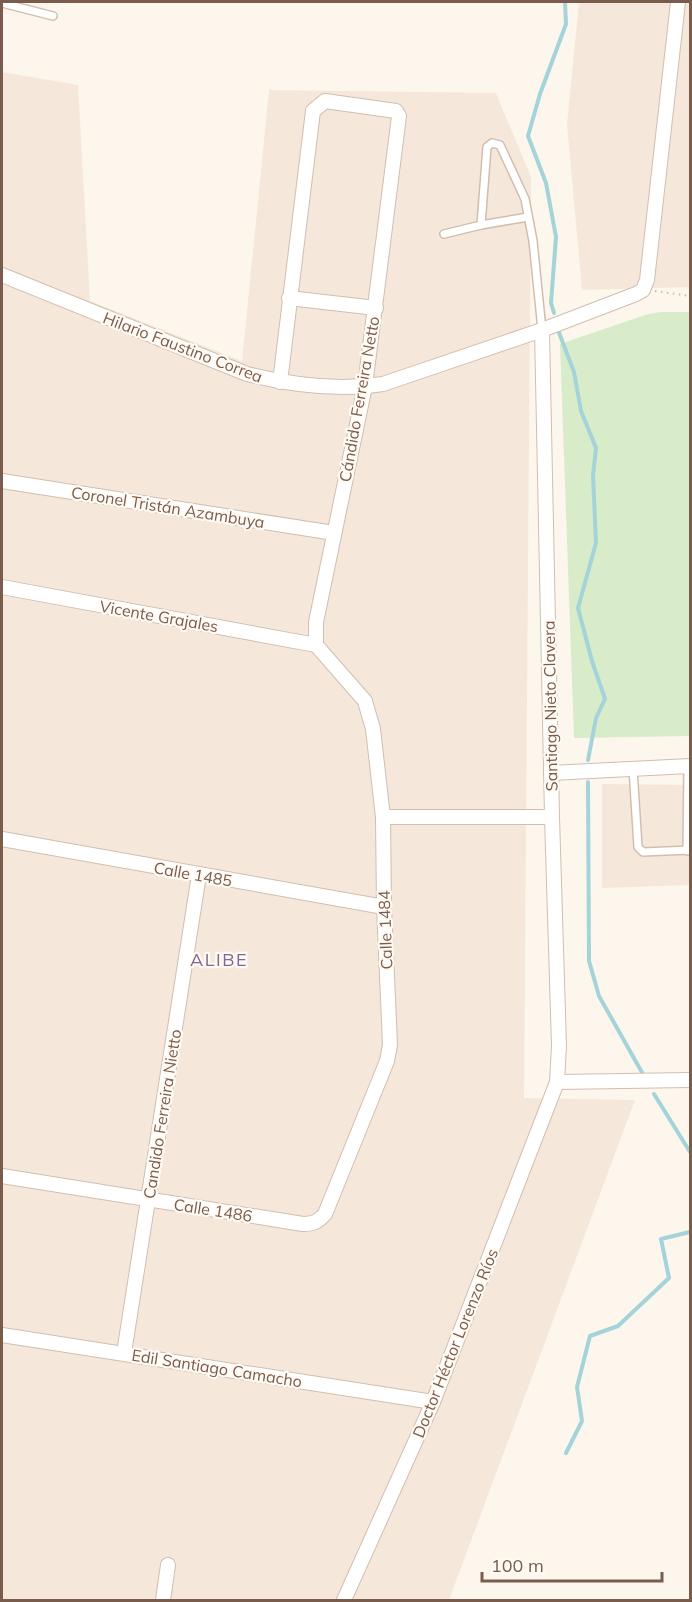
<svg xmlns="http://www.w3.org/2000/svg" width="692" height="1602" viewBox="0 0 692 1602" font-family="Mulish,sans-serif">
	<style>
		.residential { fill: #f5e8da }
		.green { fill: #d8ecc9 }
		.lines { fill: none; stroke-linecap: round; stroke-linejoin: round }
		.stream { stroke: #a5d3da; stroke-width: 4 }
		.service-casing { stroke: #d1beb0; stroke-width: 10 }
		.minor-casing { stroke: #d1beb0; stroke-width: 16 }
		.path { stroke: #d9b8a5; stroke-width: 2; stroke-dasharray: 1.5 4.5; stroke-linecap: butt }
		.service { stroke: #fff; stroke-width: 7 }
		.minor { stroke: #fff; stroke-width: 14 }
		.labels { text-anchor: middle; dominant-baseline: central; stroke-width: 4.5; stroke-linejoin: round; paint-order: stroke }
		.street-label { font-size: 16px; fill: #7a5c4d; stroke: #fffaf3 }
		.neighbourhood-label { font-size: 18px; letter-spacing: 1.5px; fill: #846695; stroke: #fffaf3 }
	</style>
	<rect width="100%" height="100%" fill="#fdf6ec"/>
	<g class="residential">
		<polygon points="579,2 690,2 690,287 582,290 567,124"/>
		<polygon points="2,72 78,85 90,301 242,361 269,90 496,93 531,177 524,1098 635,1100 449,1600 2,1600"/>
		<polygon points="602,784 690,785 690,885 602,888"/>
	</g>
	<polygon class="green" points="661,312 690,312 690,736 574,738 560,344 648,314"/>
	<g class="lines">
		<g class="stream">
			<polyline points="554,313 551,303 556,237 546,183 528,136 540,94 566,24 565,2"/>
			<polyline points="558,330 574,372 581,411 596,448 593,475 596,543 578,608 592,661 605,699 596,718 588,760"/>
			<polyline points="588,782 589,961 599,996 644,1076"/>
			<polyline points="654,1094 690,1152"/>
			<polyline points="566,1453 582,1421 577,1387 590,1336 618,1326 669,1278 661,1239 690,1232"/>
		</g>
		<defs>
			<g id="service">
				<polyline points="2,3 53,16"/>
				<polyline points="481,225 487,147 492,143 500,145 525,199 533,241 542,330"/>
				<polyline points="444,234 481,225 528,217"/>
				<polyline points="633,769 638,847 643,852 690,850"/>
				<polyline points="687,851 688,766"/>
			</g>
			<g id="minor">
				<path d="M2 275 247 374C291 385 337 391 383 384L542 330 636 294 643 290 647 280 678 2"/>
				<polyline points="289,298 376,308"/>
				<polyline points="280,382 313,111 325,101 396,111 399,116 365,386 316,622 316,645"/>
				<polyline points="2,481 334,533"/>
				<polyline points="2,587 316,645"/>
				<polyline points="551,773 690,766"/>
				<polyline points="383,817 552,817"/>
				<polyline points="2,839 384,907"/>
				<polyline points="557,1082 690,1080"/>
				<path d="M2 1176 303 1224C313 1224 318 1222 325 1214L387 1061 390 1045 384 907 383 817 373 729 365 701 316 645"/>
				<polyline points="2,1335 433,1402"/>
				<polyline points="124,1353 199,875"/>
				<polyline points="163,1600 168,1565"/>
				<polyline points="344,1600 433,1402 557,1082 559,1046 552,817 542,330"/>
			</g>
		</defs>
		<use href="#service" class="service-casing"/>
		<use href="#minor" class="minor-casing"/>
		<polyline class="path" points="655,291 690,296"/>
		<use href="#service" class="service"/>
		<use href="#minor" class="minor"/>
	</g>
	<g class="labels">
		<g class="street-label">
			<text transform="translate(183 347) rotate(21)">Hilario Faustino Correa</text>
			<text transform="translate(359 399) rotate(-80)">Cándido Ferreira Netto</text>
			<text transform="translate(168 507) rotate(9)">Coronel Tristán Azambuya</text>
			<text transform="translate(159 616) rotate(10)">Vicente Grajales</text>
			<text transform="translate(550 706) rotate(-91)">Santiago Nieto Clavera</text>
			<text transform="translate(193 874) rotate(10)">Calle 1485</text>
			<text transform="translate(385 930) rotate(-92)">Calle 1484</text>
			<text transform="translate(162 1114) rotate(-81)">Candido Ferreira Nietto</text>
			<text transform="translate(213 1210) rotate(9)">Calle 1486</text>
			<text transform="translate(455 1343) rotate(-68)">Doctor Héctor Lorenzo Ríos</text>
			<text transform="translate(217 1368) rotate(9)">Edil Santiago Camacho</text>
		</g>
		<g class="neighbourhood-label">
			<text x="219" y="959">ALIBE</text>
		</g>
	</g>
	<rect width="692" height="1602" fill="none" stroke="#7a5c4d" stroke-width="6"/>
	<path d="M482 1572v9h180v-9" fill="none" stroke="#7a5c4d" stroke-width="3"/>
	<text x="491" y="1572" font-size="18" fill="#7a5c4d" stroke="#fffaf3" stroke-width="4.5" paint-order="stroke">100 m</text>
</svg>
